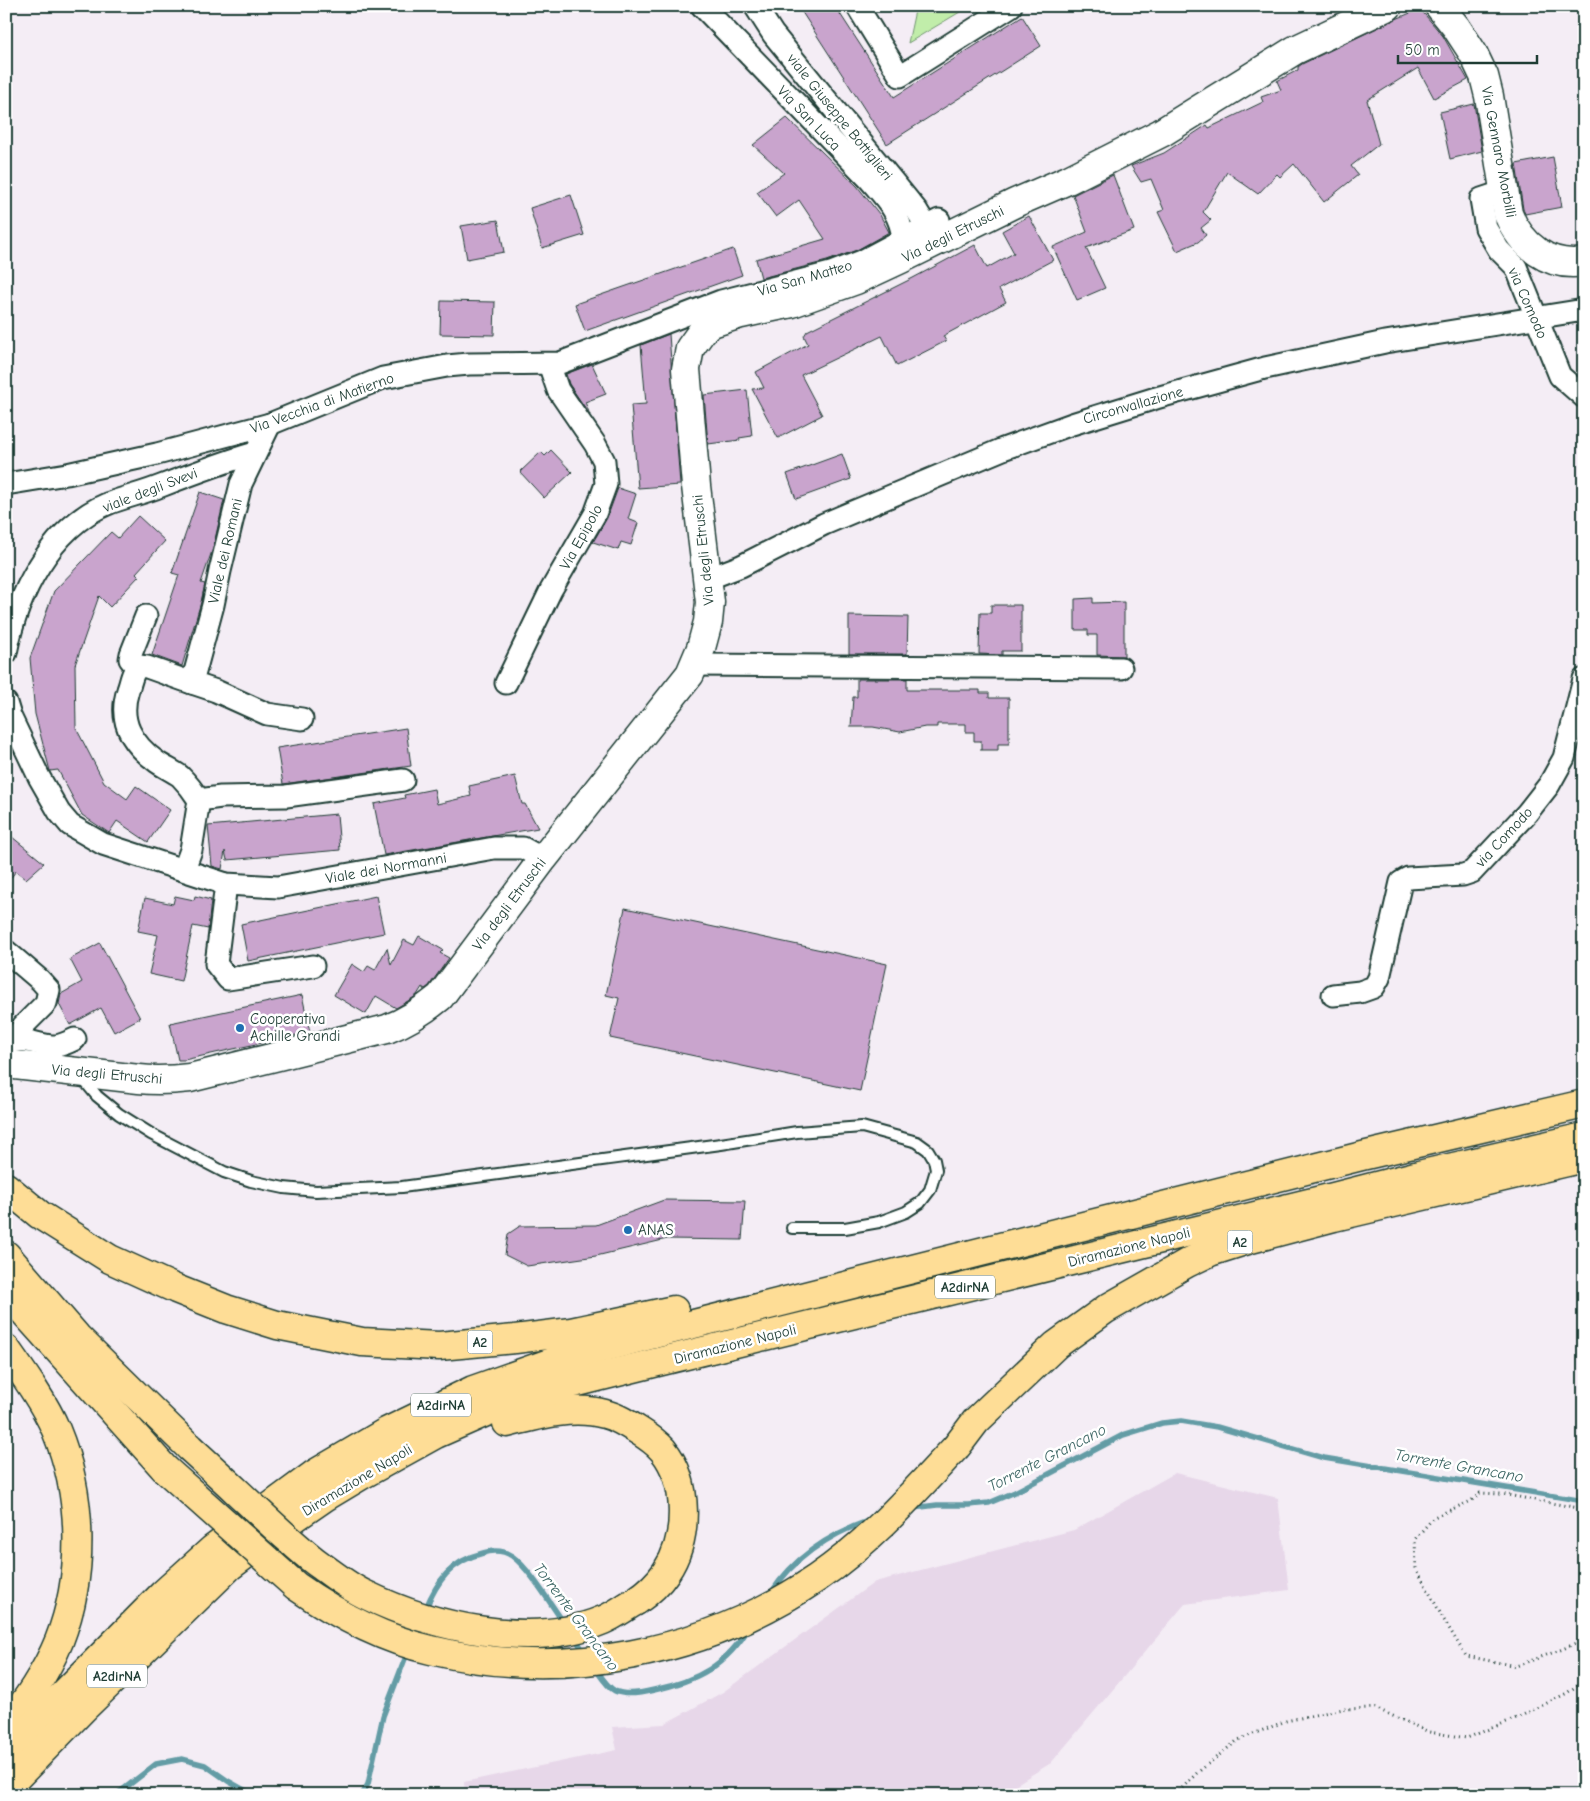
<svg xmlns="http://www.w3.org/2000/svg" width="1590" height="1801" viewBox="0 0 1590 1801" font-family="'Comic Neue',sans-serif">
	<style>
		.built { fill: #e7d7e9 }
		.green { fill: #c1edaa; stroke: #70956f }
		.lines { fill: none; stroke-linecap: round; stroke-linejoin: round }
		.stream { stroke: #639ca5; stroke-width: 5.5 }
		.building { fill: #c9a4cd; stroke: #1f3d34 }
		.lane-casing { stroke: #1f3d34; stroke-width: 14 }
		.street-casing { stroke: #1f3d34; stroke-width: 25 }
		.secondary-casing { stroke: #1f3d34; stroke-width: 31 }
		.highway-casing { stroke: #1f3d34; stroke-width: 31 }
		.path { stroke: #1f3d34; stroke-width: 3; stroke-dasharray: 1 4; stroke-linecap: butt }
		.lane { stroke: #fff; stroke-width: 10 }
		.street { stroke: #fff; stroke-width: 21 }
		.secondary { stroke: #fff; stroke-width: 28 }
		.highway { stroke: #fedd96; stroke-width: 28 }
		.highway-bridge-casing { stroke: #1f3d34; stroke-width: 31; stroke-linecap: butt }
		.highway-bridge { stroke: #fedd96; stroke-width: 28 }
		.poi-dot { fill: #1f6fb2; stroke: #fff; stroke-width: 2 }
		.labels { text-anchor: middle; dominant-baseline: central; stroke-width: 5; stroke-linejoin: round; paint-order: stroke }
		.shield { fill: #fff; stroke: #627771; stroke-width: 1 }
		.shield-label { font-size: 14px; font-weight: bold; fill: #1f3d34 }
		.street-label { font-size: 15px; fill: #1f3d34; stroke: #fff }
		.poi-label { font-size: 15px; fill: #1f3d34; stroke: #fff; text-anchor: start }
		.water-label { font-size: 16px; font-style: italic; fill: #3b6563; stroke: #fff }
	</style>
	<rect width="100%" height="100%" fill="#f4edf5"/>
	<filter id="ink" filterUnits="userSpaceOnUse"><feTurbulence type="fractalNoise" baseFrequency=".02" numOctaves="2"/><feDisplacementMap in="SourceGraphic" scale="10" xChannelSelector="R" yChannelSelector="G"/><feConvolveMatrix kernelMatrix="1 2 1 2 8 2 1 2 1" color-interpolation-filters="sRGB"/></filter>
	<g filter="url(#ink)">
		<polygon class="built" points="1175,1473 1278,1498 1289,1590 1185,1604 1051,1763 1015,1785 1016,1795 465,1795 464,1782 617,1750 612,1727 664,1724 723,1692 875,1582 1074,1530"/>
		<polygon class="green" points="916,6 970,6 908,43"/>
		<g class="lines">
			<g class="stream">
				<polyline points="913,1508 937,1505 969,1505 989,1503 1015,1492 1123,1435 1162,1423 1181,1421 1217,1427 1324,1458 1584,1501"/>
				<path d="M771 1593C795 1556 830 1534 870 1520"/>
				<path d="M425 1610C437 1581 451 1561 483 1553 493 1550 503 1550 512 1556 530 1569 551 1605 564 1623"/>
				<polyline points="574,1637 586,1654"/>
				<path d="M595 1668C600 1675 607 1687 615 1691 626 1696 642 1693 654 1690 697 1681 727 1665 750 1626"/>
				<polyline points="116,1795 156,1764 182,1759 205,1765 228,1781 253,1795"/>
				<polyline points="362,1795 368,1784 383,1716 408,1651"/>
			</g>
		</g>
		<g class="building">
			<polygon points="798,6 835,6 894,97 1022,16 1041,46 887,144"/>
			<polygon points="1420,9 1443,36 1468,80 1434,98 1418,68 1367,100 1379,144 1351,166 1358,175 1324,202 1294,164 1280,177 1277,174 1258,194 1227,172 1203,212 1211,220 1201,228 1206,235 1198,242 1177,251 1158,212 1164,210 1151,179 1141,182 1131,166 1164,153 1207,125 1209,128 1263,102 1261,97 1281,90 1277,81 1298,70 1298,67 1302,64 1396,19"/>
			<polygon points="1474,104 1482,151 1450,159 1440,112"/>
			<polygon points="787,118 857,186 880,215 889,232 857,250 827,261 761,278 756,259 825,239 799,200 776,217 757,192 784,173 753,145"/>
			<polygon points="1553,157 1562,207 1525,214 1523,209 1516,164"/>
			<polygon points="1113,175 1134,230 1086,248 1105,288 1077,300 1053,247 1087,232 1073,195"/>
			<polygon points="571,195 584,235 542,248 530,208"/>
			<polygon points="1029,216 1053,260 999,289 1006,302 943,336 946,341 897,366 882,336 801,375 822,415 778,438 752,389 764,388 756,372 808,344 804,336 807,331 913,278 975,245 987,268 1014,253 1002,231"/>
			<polygon points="498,220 504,252 467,259 461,226"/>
			<polygon points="733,249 742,275 585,331 575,304"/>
			<polygon points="441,301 495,302 494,335 440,334"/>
			<polygon points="669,334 680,485 638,488 631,405 646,404 641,345"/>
			<polygon points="592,364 606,394 585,402 590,415 569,384 566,374"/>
			<polygon points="747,390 752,436 739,438 740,440 708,444 704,395"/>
			<polygon points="551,450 572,472 544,498 520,472 541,452 545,456"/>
			<polygon points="842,454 851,479 796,499 787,474"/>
			<polygon points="618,488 636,494 628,519 638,523 631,545 621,542 618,550 593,542 607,518"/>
			<polygon points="200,492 224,500 213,548 201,583 205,584 201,602 182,666 152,655 179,575 172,573"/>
			<polygon points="138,516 165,541 136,573 139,576 110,607 99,596 75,665 76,728 104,782 127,799 136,786 170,810 148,842 117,821 109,833 82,815 58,770 50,771 35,714 30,658 54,591 111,532 118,538"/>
			<polygon points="1093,598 1093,603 1124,602 1124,656 1097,655 1097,635 1088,635 1088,630 1075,630 1075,599"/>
			<polygon points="991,605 1021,605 1021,651 1002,651 1002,655 979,654 980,613 991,613"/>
			<polygon points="849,616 908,617 907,654 849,654"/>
			<polygon points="857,679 907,679 907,690 980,690 980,693 989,693 989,698 1009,698 1009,744 998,744 998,750 981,750 981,741 974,741 974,732 966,732 966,724 937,724 937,727 925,727 900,732 873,727 851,727 853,697 857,697"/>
			<polygon points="406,728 411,766 283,784 277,748"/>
			<polygon points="515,776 522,804 525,804 538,828 384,855 374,804 405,798 404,795 434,789 437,804 471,796 469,786"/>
			<polygon points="337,814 340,850 227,860 225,851 222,869 212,866 208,826"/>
			<polygon points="6,832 44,863 26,879 16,871 6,884"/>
			<polygon points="175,896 194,900 195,896 211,900 208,929 193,926 181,981 149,974 158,935 138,931 145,898 173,904"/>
			<polygon points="376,896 384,933 248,961 241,924"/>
			<polygon points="625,908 887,964 860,1091 610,1038 619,998 606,995"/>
			<polygon points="419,936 443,950 440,953 449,958 429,986 425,989 422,987 417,995 413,998 396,1008 376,996 366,1014 334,995 352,964 364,972 368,966 375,970 387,948 391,965 404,940 414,945"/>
			<polygon points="100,943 140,1018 114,1032 101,1008 70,1025 59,1004 61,994 82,982 70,959"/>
			<polygon points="302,995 310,1032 184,1060 178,1060 170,1023"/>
			<polygon points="664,1200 745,1201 742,1240 667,1239 596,1256 527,1266 505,1255 508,1234 520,1226 596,1225"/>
		</g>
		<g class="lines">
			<defs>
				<polyline id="lane" points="82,1078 97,1096 119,1114 151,1134 224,1172 251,1181 284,1188 316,1191 402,1187 721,1144 797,1132 862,1127 917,1142 928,1150 934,1160 936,1170 930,1190 920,1203 906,1212 879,1222 845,1228 792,1228"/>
				<g id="street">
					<path d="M702 6 869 179C885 198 900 212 903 238"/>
					<polyline points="755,6 773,34 917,211 926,226"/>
					<polyline points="857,6 900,76 1011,6"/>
					<polyline points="1505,191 1481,199 1486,228 1499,250 1516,267 1560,376 1584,397"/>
					<polyline points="6,484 67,474 157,454 270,424 383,378 447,366 469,364 560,363 721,301 831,273 862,261 939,220"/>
					<polyline points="707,579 741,566 824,524 1003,449 1072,424 1156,398 1265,368 1385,342 1584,310"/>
					<path d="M6 653C17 595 50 528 107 504 125 497 144 493 161 486 192 474 223 462 255 453"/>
					<polyline points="693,665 1121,668"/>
					<polyline points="137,668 130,659 131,654 146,616"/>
					<polyline points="192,683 216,691 267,714 302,719"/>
					<polyline points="506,683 551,590 595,514 606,484 604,461 595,444 558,390 549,364"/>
					<polyline points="6,703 10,716 39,777 59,812 70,825 103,844 226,884 278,887 494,848 523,848 543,859"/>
					<polyline points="199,800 221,797 286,796 403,780"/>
					<path d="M184 869 191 850 199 800C194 792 187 783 180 776 173 771 164 767 157 762 132 744 118 721 128 690 131 682 132 671 139 666L147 667 192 683 213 605 220 571 241 484 270 424"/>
					<polyline points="226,884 216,964 228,979 313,966"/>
					<polyline points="6,951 40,980 49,990 46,1003 23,1026 14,1041 6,1041"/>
					<polyline points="1333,995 1360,992 1374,987 1379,978 1401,882 1408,878 1463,875 1472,872 1527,813 1549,785 1564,758 1584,679"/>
					<path d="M6 1045C20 1034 41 1047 56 1046 63 1045 69 1042 75 1039"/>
				</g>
				<g id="secondary">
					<path d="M1439 6 1456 27 1473 53 1484 76 1489 96 1508 214C1521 245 1548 268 1584 262"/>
					<path d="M6 1064 139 1079C157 1081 173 1080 190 1078L387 1029C408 1021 423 1011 440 997L543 859 690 674 701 648 708 622 710 602 696 486 686 369 690 348 703 330 712 323 741 314 792 303 856 280 901 259 1015 203 1068 180 1161 133 1295 50 1388 6"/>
				</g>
				<g id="highway">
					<polyline points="6,1187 40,1215 110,1259 176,1289 226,1309 277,1325 362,1342 439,1346 515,1339 571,1332 674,1310"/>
					<polyline points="6,1255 77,1337 190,1448"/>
					<polyline points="6,1292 165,1469"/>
					<path d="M6 1349C23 1373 45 1404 56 1430 83 1495 85 1575 59 1641 46 1673 26 1701 6 1728"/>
					<path d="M507 1423C538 1415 573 1405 605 1414 617 1417 628 1424 639 1431 647 1436 656 1442 663 1450 689 1482 689 1538 666 1572 658 1584 648 1593 636 1601"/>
					<polyline points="957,1446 976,1421 1056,1345 1106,1309 1187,1263 1210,1252 1251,1239 1334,1217 1584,1158"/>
					<polyline points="6,1752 163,1594 213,1549 316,1473 386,1432 473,1390 561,1359 654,1334 1362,1156 1584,1104"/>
					<polyline points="6,1788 83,1709 230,1566 296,1517 325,1497 360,1476 436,1434 486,1412 570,1384 658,1362 1333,1197 1419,1175 1584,1137"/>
				</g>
			</defs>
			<use href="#lane" class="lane-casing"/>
			<use href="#street" class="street-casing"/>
			<use href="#secondary" class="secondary-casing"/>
			<use href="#highway" class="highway-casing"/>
			<g class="path">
				<polyline points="1584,1509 1502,1494 1480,1493 1471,1501 1434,1517 1415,1539 1416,1568 1444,1620 1466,1656 1516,1666 1563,1649 1584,1639"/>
				<polyline points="1175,1795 1197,1773 1238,1740 1286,1721 1343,1709 1375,1708 1429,1732 1467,1738 1519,1717 1567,1693 1584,1680"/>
			</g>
			<use href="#lane" class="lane"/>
			<use href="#street" class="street"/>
			<use href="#secondary" class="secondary"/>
			<use href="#highway" class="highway"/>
			<defs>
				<g id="highway-bridge">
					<path d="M190 1448C222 1477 253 1507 285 1536 296 1545 307 1556 320 1565 334 1575 349 1587 364 1594 431 1627 532 1650 603 1620 615 1615 625 1607 636 1601"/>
					<path d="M165 1469 296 1586C336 1614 383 1639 431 1650 563 1682 705 1654 817 1578 871 1541 913 1493 957 1446"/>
				</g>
			</defs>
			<use href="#highway-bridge" class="highway-bridge-casing"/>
			<use href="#highway-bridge" class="highway-bridge"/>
		</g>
	</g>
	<g class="poi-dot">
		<circle cx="240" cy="1028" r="5"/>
		<circle cx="628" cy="1230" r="5"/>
	</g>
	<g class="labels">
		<g class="shield">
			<rect x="1227.5" y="1230.5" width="25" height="23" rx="4"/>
			<rect x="935" y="1275.5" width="60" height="23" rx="4"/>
			<rect x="467.5" y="1330.5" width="25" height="23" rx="4"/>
			<rect x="411" y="1393.5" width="60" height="23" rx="4"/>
			<rect x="87" y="1664.5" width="60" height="23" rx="4"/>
		</g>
		<g class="shield-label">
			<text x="1240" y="1242">A2</text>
			<text x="965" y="1287">A2dirNA</text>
			<text x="480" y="1342">A2</text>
			<text x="441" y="1405">A2dirNA</text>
			<text x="117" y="1676">A2dirNA</text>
		</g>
		<g class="street-label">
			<text transform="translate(840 117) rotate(51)">viale Giuseppe Bottiglieri</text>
			<text transform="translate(809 118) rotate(46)">Via San Luca</text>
			<text transform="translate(1499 152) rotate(79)">Via Gennaro Morbilli</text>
			<text transform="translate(953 234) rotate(-26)">Via degli Etruschi</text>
			<text transform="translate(805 278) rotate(-16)">Via San Matteo</text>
			<text transform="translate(1528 303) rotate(66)">via Comodo</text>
			<text transform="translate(322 403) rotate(-20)">Via Vecchia di Matierno</text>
			<text transform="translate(1133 405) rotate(-16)">Circonvallazione</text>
			<text transform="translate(150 490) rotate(-21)">viale degli Svevi</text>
			<text transform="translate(581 537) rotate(-61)">Via Epipolo</text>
			<text transform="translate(703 550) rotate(-96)">Via degli Etruschi</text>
			<text transform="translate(225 551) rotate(-77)">Viale dei Romani</text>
			<text transform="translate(1504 837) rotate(-47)">via Comodo</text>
			<text transform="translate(386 868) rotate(-10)">Viale dei Normanni</text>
			<text transform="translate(509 904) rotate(-53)">Via degli Etruschi</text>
			<text transform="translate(107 1074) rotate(5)">Via degli Etruschi</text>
			<text transform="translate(1129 1247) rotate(-14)">Diramazione Napoli</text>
			<text transform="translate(735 1344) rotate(-14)">Diramazione Napoli</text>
			<text transform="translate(357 1480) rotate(-31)">Diramazione Napoli</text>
		</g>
		<g class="poi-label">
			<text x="250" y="1019">Cooperativa<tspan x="250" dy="17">Achille Grandi</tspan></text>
			<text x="638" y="1230">ANAS</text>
		</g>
		<g class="water-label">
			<text transform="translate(1047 1458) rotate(-27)">Torrente Grancano</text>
			<text transform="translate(1459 1466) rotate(10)">Torrente Grancano</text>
			<text transform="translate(576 1617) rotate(53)">Torrente Grancano</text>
		</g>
	</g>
	<rect width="1590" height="1801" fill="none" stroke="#fff" stroke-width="25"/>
	<rect x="12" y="12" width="1565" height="1776" fill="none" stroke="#1f3d34" stroke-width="2" filter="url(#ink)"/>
	<path d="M1398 55v8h139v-8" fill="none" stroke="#1f3d34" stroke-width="2.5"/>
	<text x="1405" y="55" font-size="15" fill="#1f3d34" stroke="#ffffff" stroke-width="4" paint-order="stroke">50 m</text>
</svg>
